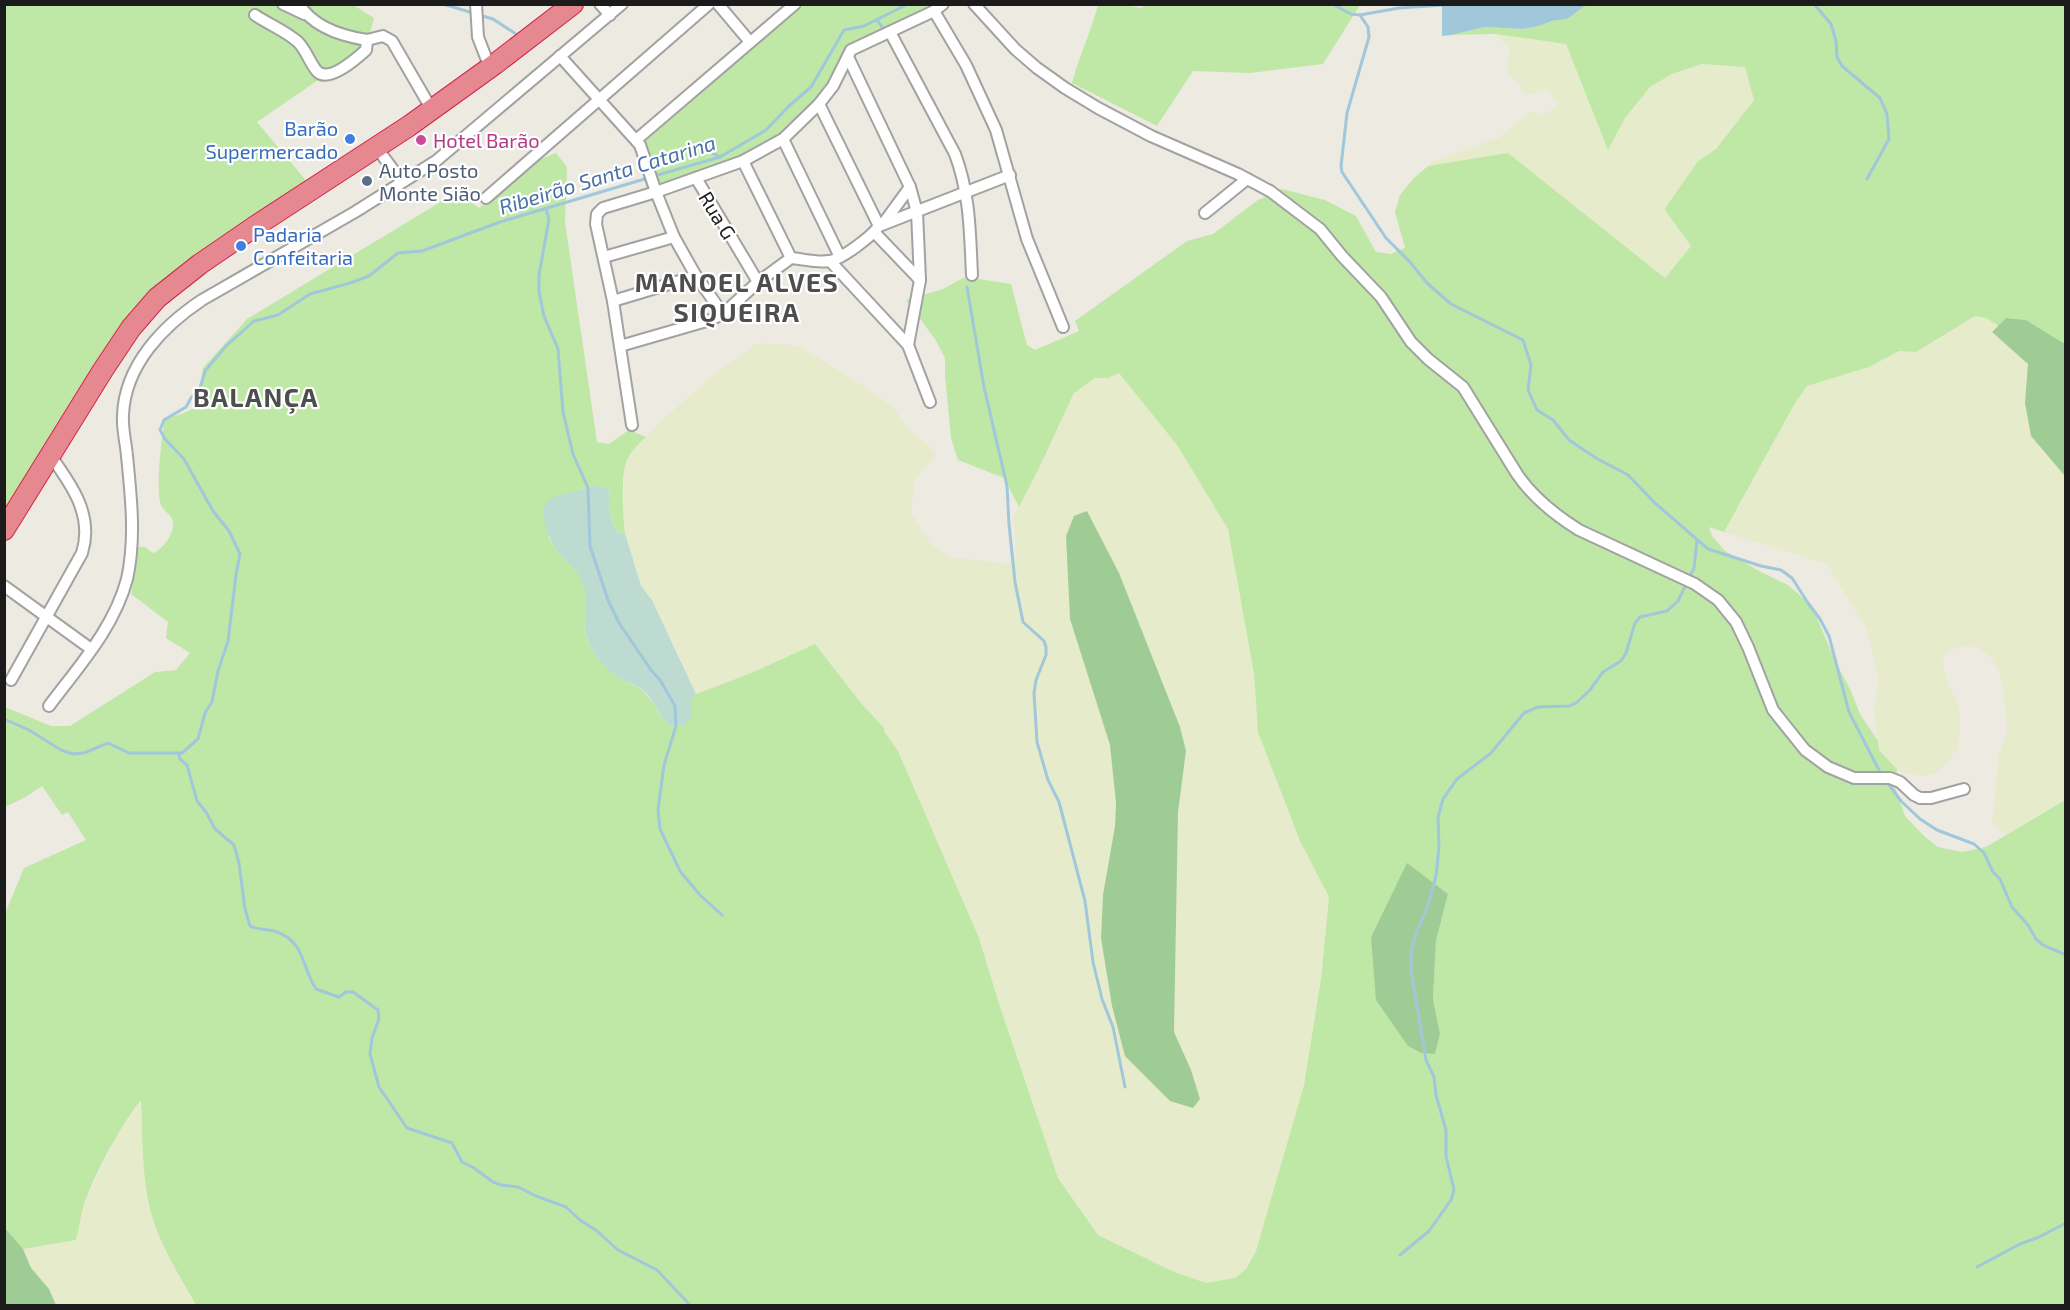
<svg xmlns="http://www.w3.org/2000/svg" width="2070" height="1310" viewBox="0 0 2070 1310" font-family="'Exo 2',sans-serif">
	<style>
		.farmland { fill: #e6eccb; fill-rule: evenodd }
		.grass { fill: #bfe8a6; fill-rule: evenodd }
		.forest { fill: #9fcc95 }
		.wetland { fill: #bedbd1 }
		.water { fill: #a1c7db }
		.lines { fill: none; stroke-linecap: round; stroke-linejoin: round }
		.stream { stroke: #a1c7db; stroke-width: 3 }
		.street-casing { stroke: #a2a2a2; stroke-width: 14 }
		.highway-casing { stroke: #d4254d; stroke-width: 22 }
		.street { stroke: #fff; stroke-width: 10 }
		.highway { stroke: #e5888f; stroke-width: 20 }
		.shop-dot { fill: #3f7fe0; stroke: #fff; stroke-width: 2 }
		.hotel-dot { fill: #d1479c; stroke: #fff; stroke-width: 2 }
		.service-dot { fill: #5c6f8a; stroke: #fff; stroke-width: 2 }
		.labels { text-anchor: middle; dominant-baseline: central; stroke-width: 4.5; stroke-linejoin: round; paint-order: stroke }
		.shop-label { font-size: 20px; fill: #366cbe; stroke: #fff; text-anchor: end }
		.hotel-label { font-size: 20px; fill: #b23c85; stroke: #fff; text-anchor: start }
		.service-label { font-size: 20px; fill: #4e5e75; stroke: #fff; text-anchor: start }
		.street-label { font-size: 20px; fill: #1b1b1b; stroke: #fff }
		.water-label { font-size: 21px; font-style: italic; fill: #496fa9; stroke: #fff }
		.district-label { font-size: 26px; font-weight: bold; letter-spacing: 1.5px; fill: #4e4e4e; stroke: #fff }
	</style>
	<rect width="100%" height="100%" fill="#edeae1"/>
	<g class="farmland">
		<polygon points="1496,34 1566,44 1608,149 1625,118 1650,87 1672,74 1702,64 1745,67 1754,100 1716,149 1698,161 1665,210 1691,246 1665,278 1508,153 1428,166 1434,161 1498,138 1531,111 1543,116 1558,104 1547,89 1527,95 1508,72 1509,48"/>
		<polygon points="1975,316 1986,318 1999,326 1992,332 2028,364 2027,382 2031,436 2065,476 2065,800 2006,835 1992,824 1998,758 2007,733 2006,713 2003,687 1999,672 1991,657 1978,648 1964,646 1950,650 1942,661 1948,683 1959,708 1960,726 1958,748 1946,764 1935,773 1923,776 1905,773 1897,769 1879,750 1874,706 1879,680 1867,629 1827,564 1724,532 1795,403 1806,386 1869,367 1899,351 1916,352"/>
		<path d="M761 343 791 345 802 348 867 388 893 407 908 428 937 453 915 480 911 513 931 544 951 557 1010 564 1017 556 1013 517 1039 468 1074 393 1095 378H1108L1119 372 1177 445 1228 529 1254 674 1258 732 1300 841 1329 897 1321 979 1304 1085 1256 1251 1246 1269 1235 1278 1206 1283 1174 1272 1098 1235 1058 1178 1000 1007 979 938 898 751 884 731V728L861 703 827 659 754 672 696 694 674 645 652 600 641 587 635 571 623 520 625 466 636 446 660 422 711 377 754 345ZM1087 511 1119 573 1180 727 1186 751 1178 812 1174 1032 1191 1070 1200 1099 1112 1006 1101 938 1103 895 1115 826 1116 803 1110 745 1070 619Z"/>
		<polygon points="142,1099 146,1188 156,1227 177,1271 196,1305 56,1305 49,1289 31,1268 23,1249 76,1240 83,1208 91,1189 120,1130"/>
	</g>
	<g class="grass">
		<polygon points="352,4 374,18 369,37 361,47 343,63 257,122 308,183 151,294 5,515 5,5"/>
		<path d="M1152 4 1360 5 1323 64 1250 73 1193 71 1157 126 1072 83C1079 56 1091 32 1098 5H1125L1140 8Z"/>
		<path d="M1586 4 2065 5V344L2026 320 2006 318 1999 326 1986 318 1975 316 1916 352 1899 351 1869 367 1807 386 1795 403 1724 532 1709 527 1712 536 1725 551 1759 571 1788 585 1812 606 1835 661 1851 691 1860 714 1878 741 1879 750 1897 769 1895 787 1905 816 1923 835 1938 847 1962 852 1986 847 2065 800V1305H196C182 1280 166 1255 156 1228 141 1188 143 1142 141 1100 120 1126 93 1176 83 1208 80 1218 79 1230 76 1240L23 1249 5 1228 4 916 24 868 86 840 68 812 62 815 42 786 24 798 5 807V707L51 726H70L155 672 176 670 190 653 166 638 168 622 131 594 136 567 137 547H145L153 553C162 550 174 534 173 524 173 515 164 512 161 505 155 489 162 435 165 417 175 418 190 411 198 405L203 368 247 319 457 192 479 208 528 164 556 153 567 167 565 222 597 442 609 444 629 430 646 437C638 444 630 452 626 463 621 476 623 518 625 533L620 534C608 523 609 506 609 491L593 486 581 489 548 536C553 545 558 552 564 559 570 566 578 571 582 580 592 599 580 621 587 639 592 652 607 671 619 677 628 683 639 686 646 694 656 704 659 718 671 726L684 725 690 707V701L696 694 754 672 815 644 861 703 884 728V731L898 751 979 938 1000 1007 1058 1178 1098 1235 1174 1272 1206 1283 1235 1278 1246 1269 1256 1251 1304 1085 1321 979 1329 897 1300 841 1258 732 1254 674 1228 529 1177 445 1119 373 1108 378H1095L1074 393 1039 468 1019 507 1004 478 958 460 951 438 945 375V358L935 339 906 300 943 289 965 277 1011 284 1027 345 1035 350 1079 331 1075 321 1187 241 1213 234 1258 200 1282 189 1325 200 1356 216 1376 252 1391 254 1405 248 1395 212 1400 195 1414 178 1428 166 1508 153 1665 278 1691 246 1665 210 1666 207 1698 161 1716 149 1754 100 1745 67 1702 64 1672 74 1650 87 1625 118 1608 150 1566 44 1496 34 1451 35 1485 27 1523 29 1539 26 1552 21 1567 19ZM1407 864 1448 894 1436 941 1433 999 1440 1034 1435 1053H1421L1408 1046 1375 973 1371 937Z"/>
		<polygon points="804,5 929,5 921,10 921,13 848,49 824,92 773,140 751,155 648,192 635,150"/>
	</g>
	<g class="forest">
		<polygon points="2006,318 2026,320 2065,344 2065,476 2031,436 2025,403 2028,364 1992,332"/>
		<polygon points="1087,511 1119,573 1180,727 1186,751 1178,812 1174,1032 1191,1070 1200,1099 1193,1108 1170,1101 1125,1056 1112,1006 1101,938 1103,895 1115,826 1116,803 1110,745 1070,619 1066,536 1074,516"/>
		<polygon points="1407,863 1448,894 1436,941 1433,999 1440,1034 1435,1054 1421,1053 1408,1046 1376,1000 1371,937"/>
		<polygon points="5,1228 23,1249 31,1268 49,1289 56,1305 5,1305"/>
	</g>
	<path class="wetland" d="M593 486 608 488C611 504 606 522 620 534L625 533 641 586 652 600 696 694 690 701 692 717 684 725 671 726C659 718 656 703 646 693 638 685 628 683 618 677 606 670 591 651 587 638 580 620 592 599 581 579 578 572 571 567 566 561 552 546 543 529 543 508L551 498Z"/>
	<polygon class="water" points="1442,5 1442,4 1586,5 1567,19 1552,21 1539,26 1523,29 1485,27 1451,35 1442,36"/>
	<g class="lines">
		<g class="stream">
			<polyline points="443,4 473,13"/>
			<polyline points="1332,4 1351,14 1360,15 1399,8 1444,5"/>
			<polyline points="1814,4 1831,24 1836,41 1837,57 1842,66 1880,98 1887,114 1889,139 1867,179"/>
			<polyline points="479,15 493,19 516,34"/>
			<polyline points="1360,15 1368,27 1369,37 1347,113 1341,166 1342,172 1386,238 1410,262 1427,283 1451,304 1523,340 1531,365 1528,390 1537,410 1553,420 1569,440 1596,458 1628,475 1655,503 1708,549 1761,566 1781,570 1792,578 1808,603 1820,619 1829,636 1849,712 1881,774"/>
			<polyline points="877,20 882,27"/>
			<polyline points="694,144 720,157"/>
			<polyline points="654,176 720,157 766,130 788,107 811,87 844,30 864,26 908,4"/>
			<polyline points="546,209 549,219 539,275 539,292 544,316 558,349 563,412 573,454 588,488 590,546 608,600 619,623 651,670 660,680 675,706 676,726 664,765 658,810 660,829 680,871 699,894 722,915"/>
			<polyline points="967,287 984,387 1007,486 1009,524 1015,582 1023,622 1044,641 1046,647 1046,655 1036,680 1034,693 1037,742 1048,780 1059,802 1085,901 1093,962 1102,999 1113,1027 1125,1087"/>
			<polyline points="4,719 29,730 61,750 73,754 84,753 108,743 129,753 182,753 198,739 205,713 212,702 218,671 228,641 236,575 240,554 229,531 213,511 184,459 165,439 160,430 164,420 186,407 191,398 200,388 205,371 226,346 254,321 278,315 310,294 350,283 369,276 398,253 422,251 500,222 648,178"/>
			<path d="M179 754 180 759 187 765 197 801 206 812 215 829 234 845 239 863 245 909 250 926C258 930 268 929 277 932 305 942 302 968 316 989L339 997 346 992H353L378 1010 379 1019 372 1038 370 1054 379 1087 407 1128 452 1143 462 1162 474 1168 493 1182 501 1185 518 1187 536 1196 566 1207 580 1220 597 1231 618 1250 657 1270 691 1306"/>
			<polyline points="1887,782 1901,801 1920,819 1937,830 1974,844 1984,853 1993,872 2000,879 2012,907 2028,925 2036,939 2043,945 2066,955"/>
			<polyline points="1400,1255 1429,1231 1451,1200 1454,1190 1446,1156 1446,1130 1436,1095 1434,1077 1426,1060 1411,969 1411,954 1415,937 1429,902 1436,876 1439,847 1438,817 1443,799 1457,779 1491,753 1524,713 1538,707 1569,706 1576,703 1590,690 1603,672 1621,661 1626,653 1635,623 1640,617 1667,611 1678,601 1694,568 1697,540"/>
			<polyline points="1977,1267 2020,1244 2039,1237 2066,1223"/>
		</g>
		<defs>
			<g id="street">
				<polyline points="283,4 304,14"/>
				<polyline points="476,4 478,37 490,68"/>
				<polyline points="600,4 610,15"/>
				<polyline points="718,4 750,42"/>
				<path d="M974 4 1015 49 1037 68 1065 88 1098 108 1151 136 1238 174 1270 191 1320 229 1342 256 1381 297 1411 342 1428 359 1463 387 1517 474C1533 498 1555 515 1579 530L1695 584 1718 600 1736 622 1748 647 1773 710 1805 750 1828 767 1854 778H1890L1900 782 1914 795 1920 798H1931L1964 789"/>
				<polyline points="934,11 966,65 996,130 1027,239 1063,327"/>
				<path d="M255 15C268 24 286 31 298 42 306 50 309 61 316 70 327 85 356 59 366 50L367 40C341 36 313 27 299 4"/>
				<path d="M890 32 955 154C970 194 970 233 972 275"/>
				<polyline points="367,40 383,36 392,41 432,110"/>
				<polyline points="560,56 640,145 656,192 674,237 696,276 723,314"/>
				<polyline points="848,57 910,187 917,212 920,280 908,345"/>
				<polyline points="819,104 879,226"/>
				<polyline points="783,139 840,257"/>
				<polyline points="636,140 795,4"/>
				<polyline points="377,148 402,182"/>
				<polyline points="743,161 791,258"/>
				<polyline points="696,178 758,282"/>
				<polyline points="486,198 709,4"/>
				<polyline points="1205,213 1247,179"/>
				<polyline points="883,224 910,187"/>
				<polyline points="875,233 920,280"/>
				<polyline points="604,257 674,237"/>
				<polyline points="830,261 908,345 930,402"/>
				<polyline points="613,301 696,276"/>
				<path d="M620 346 710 320 723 314 758 282 791 258C803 259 817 263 829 261 841 260 872 236 879 226L1010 175"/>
				<polyline points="632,425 613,301 596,224 597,214 603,208 656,192 743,161 783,139 819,104 833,86 851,50 934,11 943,4"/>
				<polyline points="4,586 91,649"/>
				<path d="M11 680 82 553C94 515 71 484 50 455"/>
				<path d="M49 706C79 666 114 628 127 579 136 539 131 496 127 456 126 443 122 429 123 415 125 365 163 326 202 300L355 212 436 161 622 4"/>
			</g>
			<polyline id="highway" points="4,530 103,370 131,328 157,298 200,264 254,227 409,126 495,64 573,4"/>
		</defs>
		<use href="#street" class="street-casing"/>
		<use href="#highway" class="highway-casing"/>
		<use href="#street" class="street"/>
		<use href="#highway" class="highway"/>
	</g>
	<g class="shop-dot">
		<circle cx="350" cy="139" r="6"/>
		<circle cx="241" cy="246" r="6"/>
	</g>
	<circle class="hotel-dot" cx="421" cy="140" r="6"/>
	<circle class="service-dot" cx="367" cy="181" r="6"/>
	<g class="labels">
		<g class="shop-label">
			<text x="338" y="128">Barão<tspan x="338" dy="23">Supermercado</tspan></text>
			<text x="253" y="234" text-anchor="start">Padaria<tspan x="253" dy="23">Confeitaria</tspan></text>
		</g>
		<g class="hotel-label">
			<text x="433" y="140">Hotel Barão</text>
		</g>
		<g class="service-label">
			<text x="379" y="170">Auto Posto<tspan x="379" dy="23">Monte Sião</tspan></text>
		</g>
		<g class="street-label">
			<text transform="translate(718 215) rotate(59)">Rua G</text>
		</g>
		<g class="water-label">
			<text transform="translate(607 174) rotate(-17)">Ribeirão Santa Catarina</text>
		</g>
		<g class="district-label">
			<text x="737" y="281">MANOEL ALVES<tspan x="737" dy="30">SIQUEIRA</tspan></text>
			<text x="256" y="396">BALANÇA</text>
		</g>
	</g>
	<rect width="2070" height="1310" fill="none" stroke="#1b1b1b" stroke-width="12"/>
</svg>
